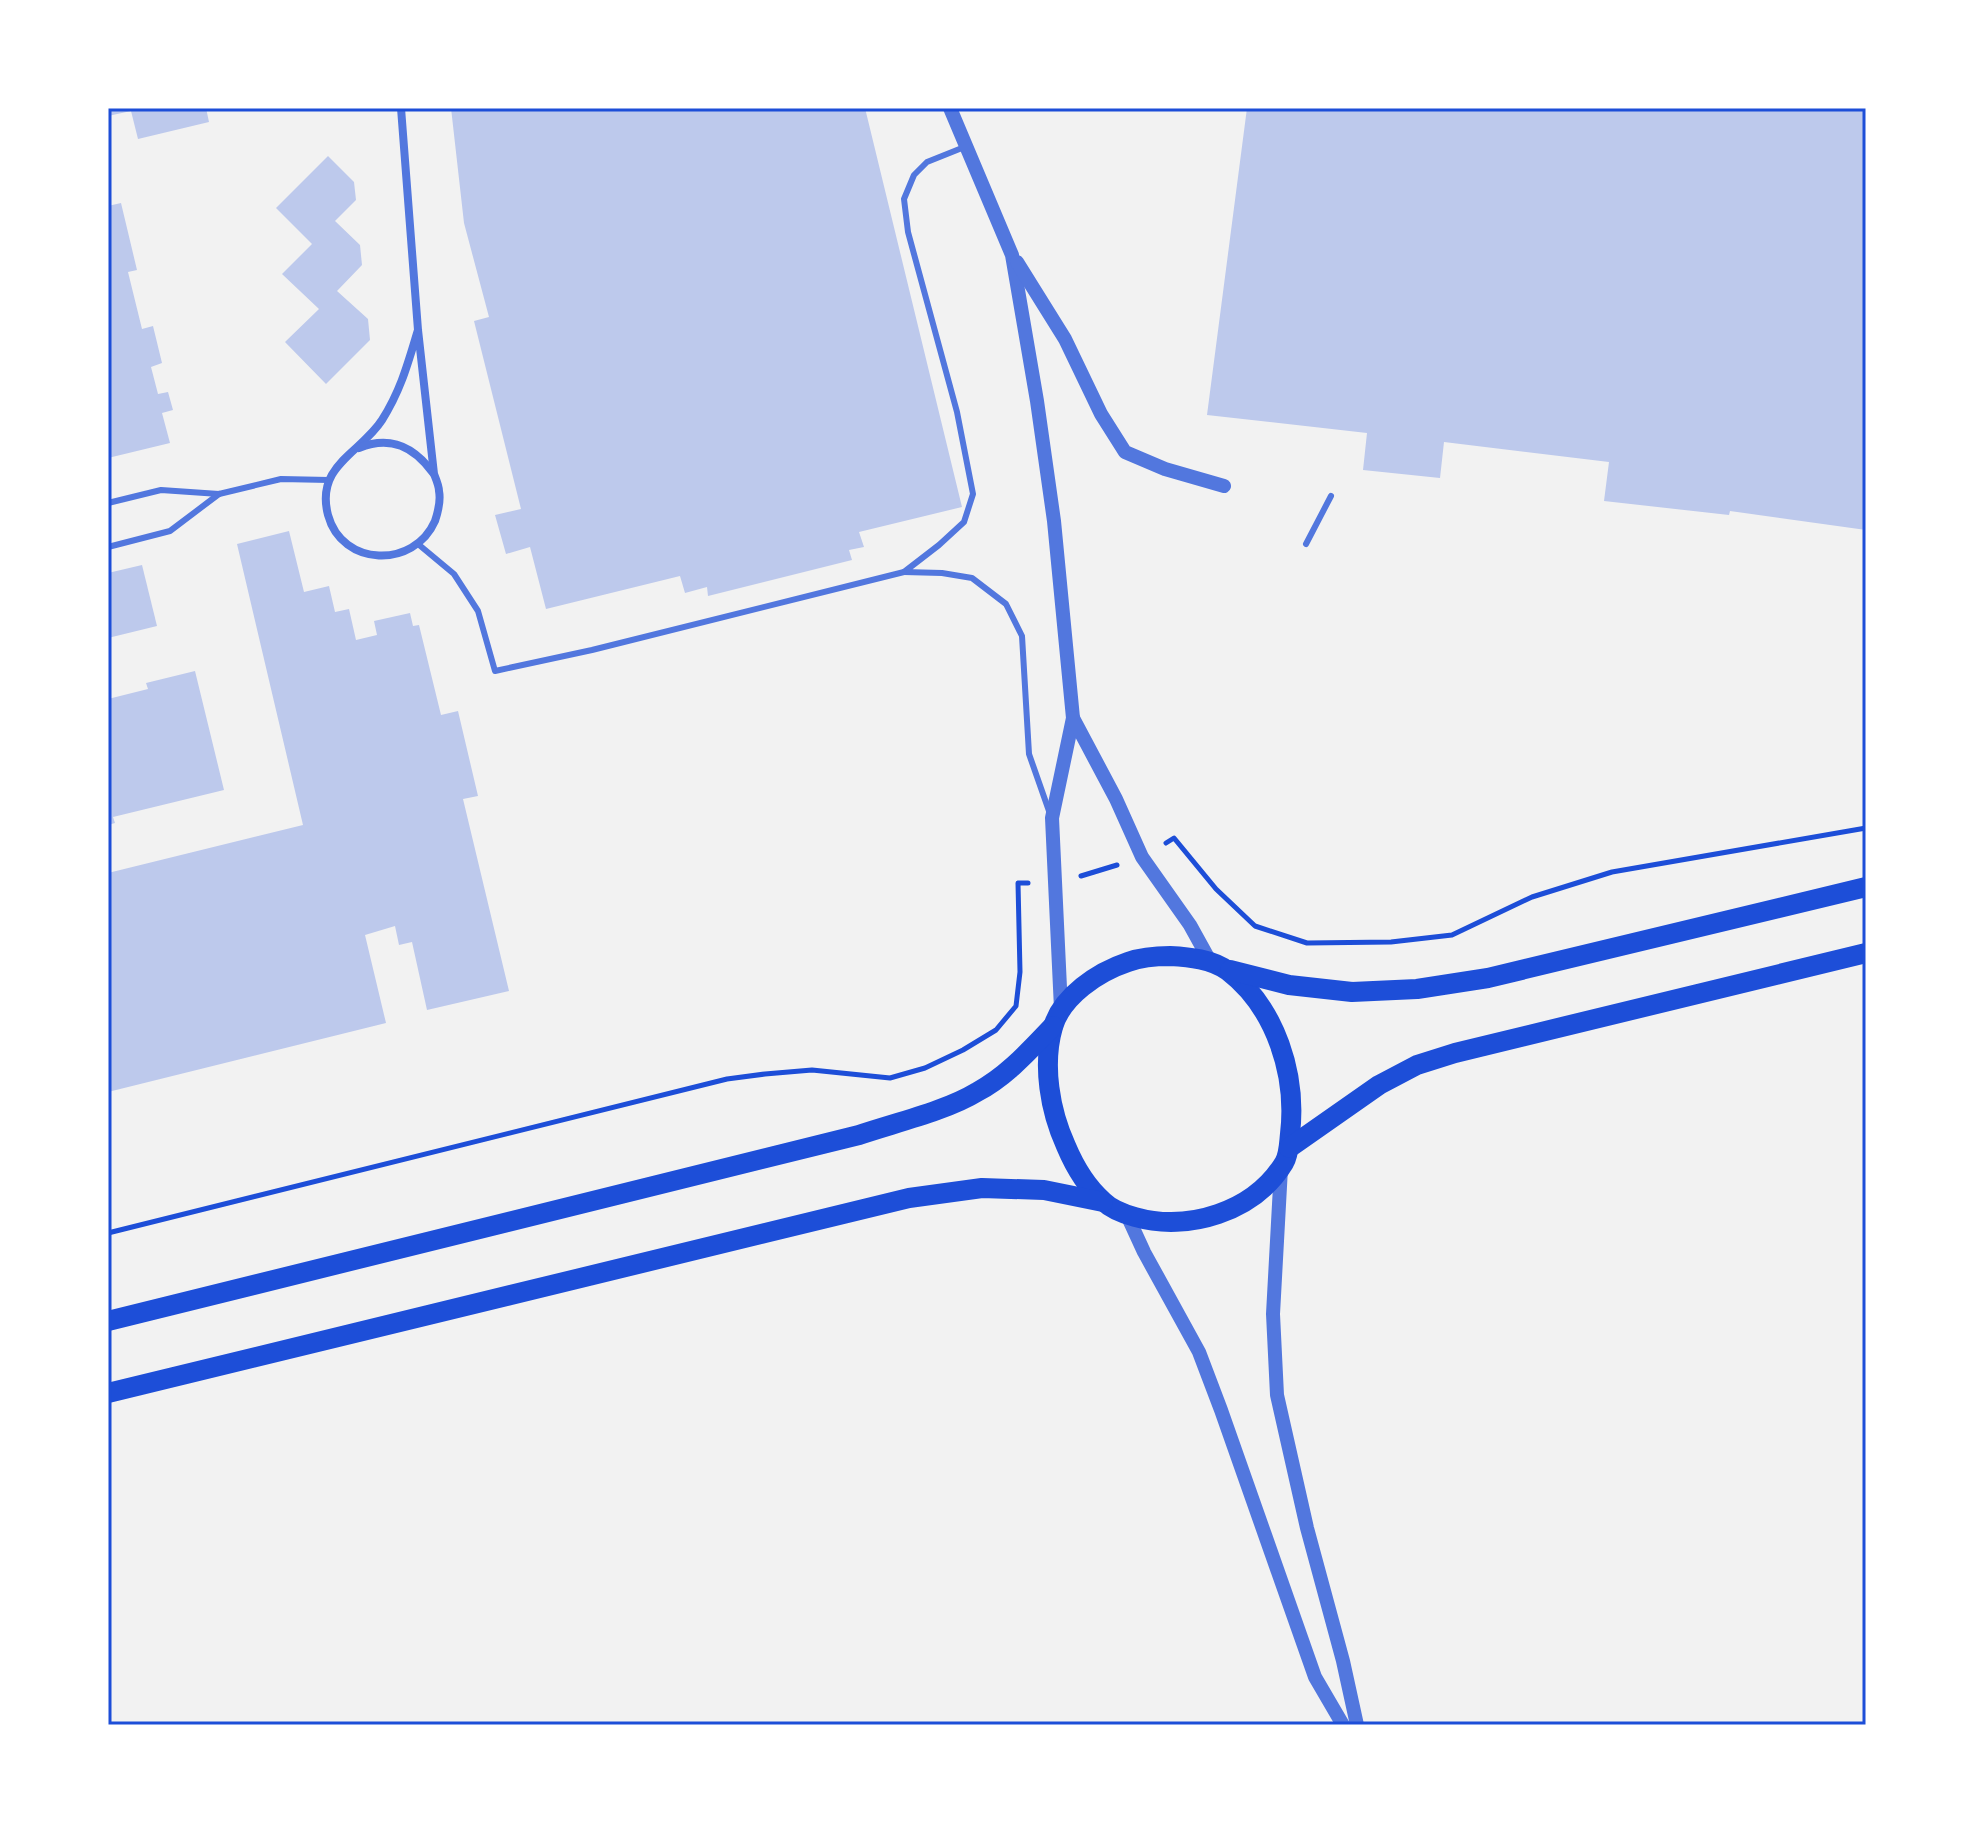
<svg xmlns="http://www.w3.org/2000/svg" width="1974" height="1833" viewBox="0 0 1974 1833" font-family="Signika,sans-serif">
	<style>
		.building { fill: #bdc9ec }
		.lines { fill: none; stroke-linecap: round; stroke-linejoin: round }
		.path { stroke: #1d4ed8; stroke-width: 5 }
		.service { stroke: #5277de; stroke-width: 6 }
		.minor { stroke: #5277de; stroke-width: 8 }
		.tertiary { stroke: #5277de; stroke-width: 14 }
		.primary { stroke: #1d4ed8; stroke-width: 20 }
		.neatline { fill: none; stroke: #1d4ed8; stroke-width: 3 }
	</style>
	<rect width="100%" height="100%" fill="#f2f2f2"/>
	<g class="building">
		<polygon points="108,108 206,108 209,122 138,139 131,111 108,116"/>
		<polygon points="451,108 865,108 962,507 859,532 864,547 849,550 852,560 708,596 707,587 685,593 680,576 546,609 530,547 506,554 495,515 521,509 474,321 489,317 464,223"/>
		<polygon points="1247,108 1866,108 1866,530 1730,511 1729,515 1604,501 1609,462 1444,442 1440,478 1363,470 1367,433 1207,415"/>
		<polygon points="328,156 354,182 356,200 335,221 360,245 362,265 337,291 368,319 370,340 326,384 285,342 319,309 282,274 312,244 276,208"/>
		<polygon points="121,203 137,270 128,272 142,329 153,326 162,363 151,367 158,394 168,392 173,410 162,413 170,443 108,458 108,206"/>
		<polygon points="289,531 304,592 329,586 335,612 349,609 356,640 377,635 374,621 410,613 413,626 419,625 441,715 458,711 478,796 463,799 509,991 427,1010 412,942 399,945 395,926 365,935 386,1023 108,1092 108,873 303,825 237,544"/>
		<polygon points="142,565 157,626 108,638 108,573"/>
		<polygon points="195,671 224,790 113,817 115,823 108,825 108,699 148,689 146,683"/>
	</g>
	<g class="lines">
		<g class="path">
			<polyline points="1166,843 1174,838 1216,889 1255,926 1307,943 1391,942 1452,935 1532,897 1612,872 1866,828"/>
			<polyline points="1081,876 1117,865"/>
			<polyline points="108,1233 727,1079 765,1074 812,1070 890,1078 925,1068 963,1050 996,1030 1016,1006 1020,972 1018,883 1028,883"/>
		</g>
		<g class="service">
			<polyline points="967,146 927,162 914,175 904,199 908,232 957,412 973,494 964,522 939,545 904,572 942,573 972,578 1006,604 1022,636 1029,754 1049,811"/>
			<polyline points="108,503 161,490 219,494 281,479 329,480"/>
			<polyline points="418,544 454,574 478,611 495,671 592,650 904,572"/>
			<polyline points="1306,544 1331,496"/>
			<polyline points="108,547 170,531 219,494"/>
		</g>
		<g class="minor">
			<path d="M401 108 418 330 434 474C436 479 439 486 439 491 441 501 438 512 435 521 414 569 342 567 328 515 315 465 361 453 382 420 401 390 408 363 418 330"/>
			<path d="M359 448C391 435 414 447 433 473"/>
		</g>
		<g class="tertiary">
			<polyline points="950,108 1012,255 1037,401 1054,521 1073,718 1052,818 1061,1009"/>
			<polyline points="1017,262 1065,339 1101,414 1125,452 1165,469 1224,486"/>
			<polyline points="1073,718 1116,799 1142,857 1190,925 1211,963"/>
			<polyline points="1281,1168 1273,1314 1277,1395 1307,1528 1343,1661 1357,1725"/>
			<polyline points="1127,1215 1144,1252 1199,1352 1221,1410 1315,1677 1343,1725"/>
		</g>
		<g class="primary">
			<path d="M1170 956C1189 957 1212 959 1228 971 1276 1008 1297 1075 1290 1134 1289 1143 1289 1155 1284 1163 1254 1212 1188 1232 1135 1217 1124 1214 1111 1209 1103 1201 1087 1187 1074 1165 1066 1146 1050 1111 1042 1065 1053 1027 1062 996 1098 972 1128 962 1142 957 1156 956 1170 956Z"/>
			<polyline points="1230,970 1289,985 1352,992 1417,989 1488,978 1866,887"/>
			<polyline points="1289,1148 1379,1085 1417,1065 1455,1053 1866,953"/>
			<path d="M108 1321 859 1135C894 1123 946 1111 977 1092 1007 1076 1030 1050 1053 1026"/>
			<polyline points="108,1393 909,1198 982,1188 1044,1190 1103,1202"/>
		</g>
	</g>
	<rect width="1974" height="1833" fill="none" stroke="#ffffff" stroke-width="220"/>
	<rect x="110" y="110" width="1754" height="1613" class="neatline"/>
</svg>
